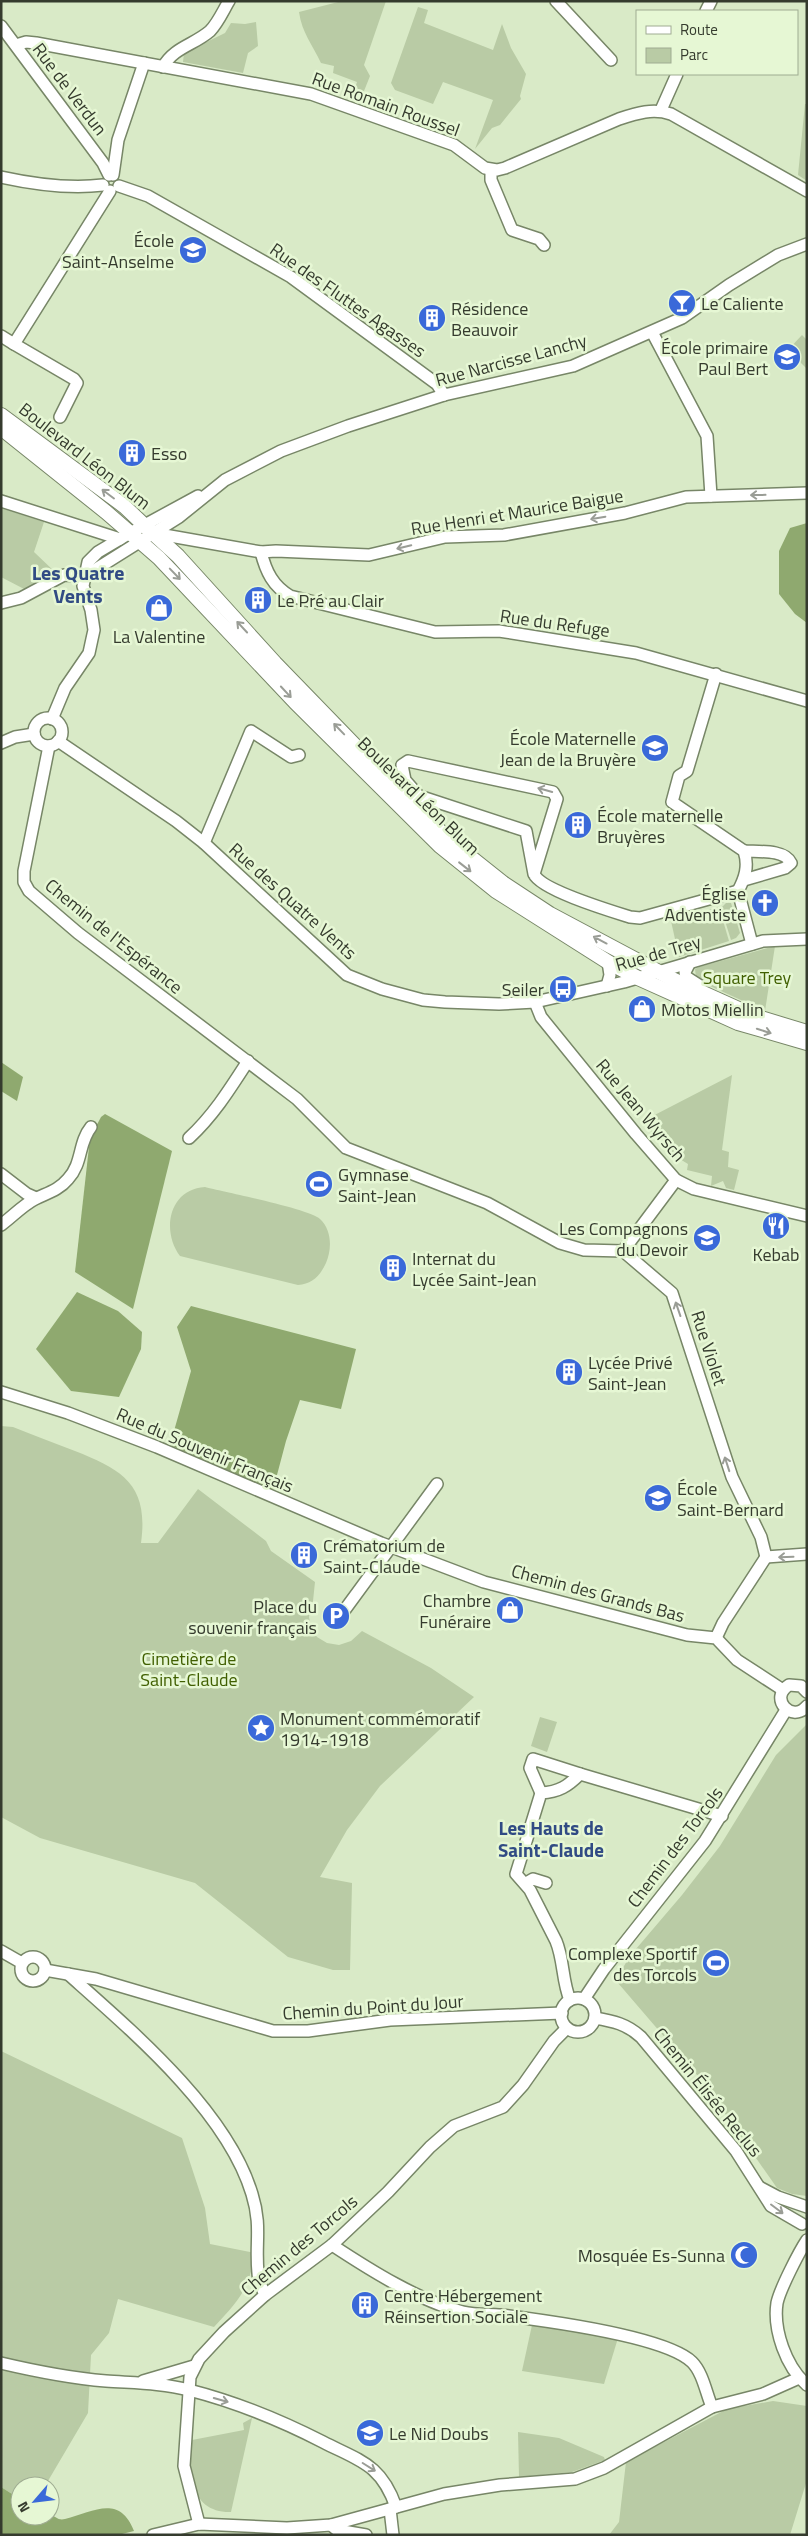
<svg xmlns="http://www.w3.org/2000/svg" width="808" height="2536" viewBox="0 0 808 2536" font-family="'Titillium Web',sans-serif">
	<style>
		.green { fill: #b9cba5 }
		.forest { fill: #8fa96f }
		.lines { fill: none; stroke-linecap: round; stroke-linejoin: round }
		.minor-casing { stroke: #778667; stroke-width: 14 }
		.major-casing { stroke: #778667; stroke-width: 16 }
		.minor { stroke: #fff; stroke-width: 11 }
		.major { stroke: #fff; stroke-width: 14 }
		.oneway { stroke: #9a9d96 }
		.labels { text-anchor: middle; dominant-baseline: central; stroke-width: 5; stroke-linejoin: round; paint-order: stroke }
		.street-label { font-size: 18px; fill: #353b2e; stroke: #e6f7d4 }
		.poi-label { font-size: 18px; fill: #353b2e; stroke: #e6f7d4; text-anchor: start }
		.park-label { font-size: 18px; fill: #405f01; stroke: #e6f7d4 }
		.neighbourhood-label { font-size: 19px; font-weight: bold; fill: #314b84; stroke: #e6f7d4 }
		.quarter-label { font-size: 20px; font-weight: bold; fill: #314b84; stroke: #e6f7d4 }
	</style>
	<rect width="100%" height="100%" fill="#d9eac7"/>
	<g class="green">
		<path d="M342 1H386L364 65 370 76 360 101 352 98 357 82 333 73 334 66 321 63C312 44 302 33 299 12Z"/>
		<polygon points="418,7 428,10 424,23 493,50 502,24 511,48 526,74 520,96 521,99 500,125 492,128 475,149 493,100 443,82 433,104 395,90 391,83"/>
		<polygon points="256,22 258,46 248,53 243,73 183,62 184,53 225,33 231,23 245,24"/>
		<polygon points="805,104 807,104 807,181 798,175"/>
		<polygon points="802,335 807,340 807,369 788,350"/>
		<polygon points="1,508 44,522 34,552 55,572 26,590 1,577"/>
		<polygon points="726,903 731,903 740,933 736,938 731,940 721,908"/>
		<polygon points="719,907 729,941 679,957 671,921"/>
		<polygon points="775,946 765,1011 699,981 696,977 695,969 699,967"/>
		<polygon points="732,1075 722,1150 729,1152 728,1167 739,1170 734,1190 726,1188 723,1181 711,1186 712,1176 687,1170 688,1164 665,1150 643,1121"/>
		<path d="M205 1187C224 1192 310 1209 320 1219 332 1230 332 1249 326 1263 320 1276 312 1284 298 1285L180 1256C161 1231 169 1189 205 1187Z"/>
		<path d="M1 1426 13 1427C33 1435 54 1443 75 1451 123 1470 149 1485 141 1543H158L198 1489 266 1541 271 1551 315 1582 313 1601 309 1617 311 1628 317 1637 327 1643 339 1645 351 1641 362 1631 431 1668 474 1697 380 1786 347 1830 320 1877 352 1883 350 1970H333L288 1957 195 1883 40 1838 1 1817Z"/>
		<polygon points="540,1717 557,1722 547,1752 531,1746"/>
		<polygon points="807,1724 807,2196 792,2194 777,2188 703,2082 618,1983 621,1971 630,1956 682,1895 720,1846 776,1755"/>
		<path d="M1 2051 182 2138 205 2208 210 2244 255 2253C249 2290 239 2300 214 2327L118 2299 109 2333 91 2355 88 2413 45 2486H20V2499L1 2487Z"/>
		<polygon points="532,2325 618,2338 604,2384 522,2371"/>
		<polygon points="773,2401 807,2406 807,2480 790,2535 609,2535 619,2522 626,2462 727,2409"/>
		<path d="M252 2418 231 2512C189 2513 188 2470 192 2440L244 2430 243 2423Z"/>
		<polygon points="518,2432 559,2438 604,2457 605,2460 572,2472 519,2477"/>
	</g>
	<g class="forest">
		<polygon points="807,523 807,623 795,614 779,594 779,551 790,528"/>
		<polygon points="1,1062 23,1077 17,1101 1,1091"/>
		<polygon points="105,1114 172,1151 133,1309 75,1272 90,1138 101,1117"/>
		<polygon points="77,1292 118,1311 142,1332 141,1349 119,1397 71,1391 36,1349"/>
		<polygon points="191,1306 356,1349 341,1409 300,1400 286,1441 273,1490 170,1445 191,1371 177,1327"/>
		<path d="M1 2487 20 2499V2516C29 2516 43 2514 50 2515 56 2516 58 2521 65 2519 92 2513 119 2493 134 2531L118 2535H1Z"/>
	</g>
	<g class="lines">
		<defs>
			<g id="minor">
				<polyline points="556,1 611,60"/>
				<polyline points="706,11 711,1"/>
				<polyline points="1,26 103,163 109,175"/>
				<path d="M16 45 26 42 36 43 311 94 454 145 485 168 497 170 505 168 619 119C637 113 653 108 671 114L807 191"/>
				<path d="M163 67C174 47 194 45 210 31 218 23 223 11 229 1"/>
				<polyline points="661,110 677,74"/>
				<polyline points="491,170 491,180 512,230 539,239 544,245"/>
				<polyline points="113,175 118,140 144,63"/>
				<path d="M1 177C33 184 70 189 103 185"/>
				<polyline points="119,186 148,196 291,277 437,384 444,395"/>
				<polyline points="652,332 707,436 711,496"/>
				<polyline points="1,336 14,344"/>
				<polyline points="60,417 77,383 74,379 14,344 110,191"/>
				<polyline points="1,501 120,539"/>
				<polyline points="153,533 261,552 276,551 369,555 445,537 504,535 625,513 686,497 807,493"/>
				<path d="M261 552C266 572 273 586 290 596L435 632 499 631 636 653 807 701"/>
				<polyline points="85,576 179,517 225,480 281,451 348,426 444,395 573,366 682,318 729,285 778,255 807,244"/>
				<polyline points="1,603 21,598 64,575 85,576"/>
				<path d="M716 674 687 771 679 776 672 802 744 851C749 866 745 878 738 891L752 944"/>
				<circle cx="48" cy="732" r="14"/>
				<polyline points="52,719 65,688 89,653 92,639 94,630 91,610 83,586 88,562 98,552 130,533 198,496"/>
				<polyline points="58,741 176,821 204,843 347,975 382,989 423,1000 445,1002 499,1004 535,1002 624,982 763,941 807,939"/>
				<polyline points="1,743 15,737 34,734"/>
				<polyline points="49,746 24,871 24,882 29,891 78,933 297,1099 346,1148 487,1203 560,1243 584,1250 623,1251"/>
				<polyline points="204,843 251,731 291,757 299,755"/>
				<path d="M744 851C757 852 785 849 791 863L785 868 744 880"/>
				<path d="M534 874 526 831 419 796 405 780 402 765 408 761 553 792 557 799 534 874C541 890 611 911 630 917L640 918 738 891"/>
				<polyline points="690,962 685,972 686,977 700,986"/>
				<polyline points="607,986 610,975 608,962"/>
				<polyline points="535,1002 541,1017 636,1134 676,1180 694,1189 807,1216"/>
				<path d="M189 1138C213 1116 230 1089 248 1061"/>
				<polyline points="1,1174 27,1194 36,1198"/>
				<path d="M1 1225C12 1217 23 1205 35 1199 47 1193 59 1190 68 1179 83 1163 78 1143 91 1127"/>
				<polyline points="623,1251 672,1293 732,1477 761,1537 766,1557"/>
				<polyline points="623,1251 676,1180"/>
				<polyline points="1,1392 68,1413 157,1447 381,1543 484,1582 687,1635 716,1638 737,1660 783,1690"/>
				<polyline points="766,1557 807,1554"/>
				<polyline points="338,1619 437,1484"/>
				<polyline points="716,1638 723,1623 766,1557"/>
				<path d="M807 1692 801 1686 789 1685C768 1698 792 1724 807 1706"/>
				<polyline points="541,1793 530,1768 533,1759 580,1774"/>
				<polyline points="526,1883 533,1879 546,1883"/>
				<polyline points="1,1951 22,1963"/>
				<circle cx="33" cy="1969" r="12"/>
				<polyline points="45,1970 96,1979 273,2031 308,2031 390,2020 562,2013"/>
				<path d="M68 1974C132 2031 227 2111 252 2194 262 2226 255 2243 258 2273 258 2280 262 2288 265 2295"/>
				<circle cx="578" cy="2015" r="17"/>
				<polyline points="584,1999 604,1969 705,1841 786,1710"/>
				<path d="M570 2000C562 1981 564 1960 556 1941L530 1890 516 1874 541 1793C559 1792 568 1786 580 1774L722 1816"/>
				<path d="M595 2018C613 2021 627 2024 641 2037L736 2151 771 2206 802 2224"/>
				<polyline points="761,2188 778,2197 807,2207"/>
				<path d="M807 2240C799 2252 780 2289 777 2303 773 2330 786 2367 807 2385"/>
				<path d="M332 2245C370 2270 419 2301 463 2312 475 2315 489 2314 501 2315 541 2320 665 2336 692 2362 703 2373 706 2393 712 2407"/>
				<path d="M1 2363C35 2371 71 2378 106 2381 134 2383 162 2383 189 2390 236 2402 280 2420 323 2442 360 2461 381 2464 396 2507"/>
				<polyline points="143,2381 194,2366"/>
				<polyline points="390,2509 393,2535"/>
				<polyline points="199,2524 184,2466 190,2377 199,2359 224,2332 265,2295 332,2245 388,2192 430,2147 454,2126 503,2107 523,2085 554,2041 567,2028"/>
				<polyline points="331,2525 337,2530 366,2535"/>
				<polyline points="153,2535 199,2524 287,2528 331,2525 444,2494 500,2485 575,2479 604,2468 712,2407 763,2394 799,2378"/>
			</g>
			<g id="major">
				<polyline points="1,415 124,506 145,526 178,556 275,663 401,793 449,840 503,883 550,914 674,980 754,1016 807,1032"/>
				<polyline points="1,428 106,512 159,558 295,702 440,846 496,891 608,962 638,978 738,1023 807,1043"/>
			</g>
		</defs>
		<use href="#minor" class="minor-casing"/>
		<use href="#major" class="major-casing"/>
		<use href="#minor" class="minor"/>
		<use href="#major" class="major"/>
	</g>
	<defs><path id="oneway-shaft" d="M-6 0H5M1.5-3L5.5 0L1.5 3" fill="none" stroke-width="1.6" stroke-linecap="round" stroke-linejoin="round" transform="scale(1.25)"/></defs>
	<g class="oneway">
		<use href="#oneway-shaft" transform="translate(108 494) rotate(-143)"/>
		<use href="#oneway-shaft" transform="translate(758 495) rotate(179)"/>
		<use href="#oneway-shaft" transform="translate(598 518) rotate(170)"/>
		<use href="#oneway-shaft" transform="translate(404 547) rotate(166)"/>
		<use href="#oneway-shaft" transform="translate(175 574) rotate(46)"/>
		<use href="#oneway-shaft" transform="translate(242 627) rotate(-133)"/>
		<use href="#oneway-shaft" transform="translate(286 692) rotate(47)"/>
		<use href="#oneway-shaft" transform="translate(339 729) rotate(-134)"/>
		<use href="#oneway-shaft" transform="translate(545 790) rotate(-164)"/>
		<use href="#oneway-shaft" transform="translate(465 867) rotate(38)"/>
		<use href="#oneway-shaft" transform="translate(600 940) rotate(-152)"/>
		<use href="#oneway-shaft" transform="translate(764 1031) rotate(18)"/>
		<use href="#oneway-shaft" transform="translate(678 1309) rotate(-109)"/>
		<use href="#oneway-shaft" transform="translate(727 1464) rotate(-108)"/>
		<use href="#oneway-shaft" transform="translate(786 1557) rotate(178)"/>
		<use href="#oneway-shaft" transform="translate(777 2209) rotate(37)"/>
		<use href="#oneway-shaft" transform="translate(221 2400) rotate(16)"/>
		<use href="#oneway-shaft" transform="translate(369 2467) rotate(32)"/>
	</g>
	<defs>
		<symbol id="school-disc" viewBox="-11 -11 22 22"><circle r="9.5" fill="#3a69d9" stroke="#e6f7d4"/><path d="M0-5L7-2L0 1L-7-2ZM-4 1L0 2.5L4 1V4Q0 6-4 4Z" fill="#fff"/></symbol>
		<symbol id="bar-disc" viewBox="-11 -11 22 22"><circle r="9.5" fill="#3a69d9" stroke="#e6f7d4"/><path d="M-6-5H6L.8 .8V4.5H3.5V6h-7V4.5H-.8V.8Z" fill="#fff"/></symbol>
		<symbol id="building-disc" viewBox="-11 -11 22 22"><circle r="9.5" fill="#3a69d9" stroke="#e6f7d4"/><path d="M-4-6H4V6H1V3H-1V6H-4ZM-2.5-4.3h1.7v1.8h-1.7ZM.8-4.3h1.7v1.8H.8ZM-2.5-1h1.7V.8h-1.7ZM.8-1h1.7V.8H.8Z" fill="#fff"/></symbol>
		<symbol id="shop-disc" viewBox="-11 -11 22 22"><circle r="9.5" fill="#3a69d9" stroke="#e6f7d4"/><path d="M-5-2.5h2.3a2.7 3.5 0 0 1 5.4 0H5L5.5 6h-11ZM-1.5-2.5h3a1.5 2.3 0 0 0-3 0Z" fill="#fff"/></symbol>
		<symbol id="church-disc" viewBox="-11 -11 22 22"><circle r="9.5" fill="#3a69d9" stroke="#e6f7d4"/><path d="M-1.2-6h2.4v3.5h3.3v2.4h-3.3V6h-2.4V-.1h-3.3v-2.4h3.3Z" fill="#fff"/></symbol>
		<symbol id="bus-disc" viewBox="-11 -11 22 22"><circle r="9.5" fill="#3a69d9" stroke="#e6f7d4"/><path d="M-5-6H5V4H4V6H2V4H-2V6H-4V4H-5ZM-3.5-4V0h7V-4ZM-3.5 1.2v1.5H-2V1.2ZM2 1.2v1.5H3.5V1.2Z" fill="#fff"/></symbol>
		<symbol id="stadium-disc" viewBox="-11 -11 22 22"><circle r="9.5" fill="#3a69d9" stroke="#e6f7d4"/><path d="M0-5a6.5 5 0 1 0 0 10a6.5 5 0 1 0 0-10ZM-3.5-1.8h7v3.6h-7Z" fill="#fff"/></symbol>
		<symbol id="restaurant-disc" viewBox="-11 -11 22 22"><circle r="9.5" fill="#3a69d9" stroke="#e6f7d4"/><path d="M-5-6h1v4h1v-4h1v4h1v-4h1v5L-1.5 .5V6h-2V.5L-5-1ZM5-6V6H3V1.5H1.5Q1.5-4 5-6Z" fill="#fff"/></symbol>
		<symbol id="university-disc" viewBox="-11 -11 22 22"><circle r="9.5" fill="#3a69d9" stroke="#e6f7d4"/><path d="M0-5L7-2L0 1L-7-2ZM-4 1L0 2.5L4 1V4Q0 6-4 4Z" fill="#fff"/></symbol>
		<symbol id="parking-disc" viewBox="-11 -11 22 22"><circle r="9.5" fill="#3a69d9" stroke="#e6f7d4"/><path d="M-3.5-5.5H1a3.5 3.5 0 0 1 0 7H-1V5.5H-3.5ZM-1-3.4V-.6H.8a1.4 1.4 0 0 0 0-2.8Z" fill="#fff"/></symbol>
		<symbol id="sight-disc" viewBox="-11 -11 22 22"><circle r="9.5" fill="#3a69d9" stroke="#e6f7d4"/><path d="M0-6L1.8-2.2L6-1.7L2.9 1.2L3.7 5.4L0 3.3L-3.7 5.4L-2.9 1.2L-6-1.7L-1.8-2.2Z" fill="#fff"/></symbol>
		<symbol id="mosque-disc" viewBox="-11 -11 22 22"><circle r="9.5" fill="#3a69d9" stroke="#e6f7d4"/><path d="M3.5-4.9A6 6 0 1 0 3.5 4.9A5 5 0 1 1 3.5-4.9Z" fill="#fff"/></symbol>
	</defs>
	<g fill-rule="evenodd">
		<use href="#school-disc" x="177" y="234" width="32" height="32"/>
		<use href="#bar-disc" x="666" y="287" width="32" height="32"/>
		<use href="#building-disc" x="416" y="302" width="32" height="32"/>
		<use href="#school-disc" x="771" y="341" width="32" height="32"/>
		<use href="#building-disc" x="116" y="437" width="32" height="32"/>
		<use href="#building-disc" x="242" y="584" width="32" height="32"/>
		<use href="#shop-disc" x="143" y="592" width="32" height="32"/>
		<use href="#school-disc" x="639" y="732" width="32" height="32"/>
		<use href="#building-disc" x="562" y="809" width="32" height="32"/>
		<use href="#church-disc" x="749" y="887" width="32" height="32"/>
		<use href="#bus-disc" x="547" y="973" width="32" height="32"/>
		<use href="#shop-disc" x="626" y="993" width="32" height="32"/>
		<use href="#stadium-disc" x="303" y="1168" width="32" height="32"/>
		<use href="#restaurant-disc" x="760" y="1210" width="32" height="32"/>
		<use href="#university-disc" x="691" y="1222" width="32" height="32"/>
		<use href="#building-disc" x="377" y="1252" width="32" height="32"/>
		<use href="#building-disc" x="553" y="1356" width="32" height="32"/>
		<use href="#school-disc" x="642" y="1482" width="32" height="32"/>
		<use href="#building-disc" x="288" y="1539" width="32" height="32"/>
		<use href="#shop-disc" x="494" y="1594" width="32" height="32"/>
		<use href="#parking-disc" x="320" y="1600" width="32" height="32"/>
		<use href="#sight-disc" x="245" y="1712" width="32" height="32"/>
		<use href="#stadium-disc" x="700" y="1947" width="32" height="32"/>
		<use href="#mosque-disc" x="728" y="2239" width="32" height="32"/>
		<use href="#building-disc" x="349" y="2289" width="32" height="32"/>
		<use href="#school-disc" x="354" y="2417" width="32" height="32"/>
	</g>
	<g class="labels">
		<g class="street-label">
			<text transform="translate(70 89) rotate(53)">Rue de Verdun</text>
			<text transform="translate(386 104) rotate(20)">Rue Romain Roussel</text>
			<text transform="translate(348 300) rotate(35)">Rue des Fluttes Agasses</text>
			<text transform="translate(511 360) rotate(-15)">Rue Narcisse Lanchy</text>
			<text transform="translate(85 456) rotate(38)">Boulevard Léon Blum</text>
			<text transform="translate(517 512) rotate(-9)">Rue Henri et Maurice Baigue</text>
			<text transform="translate(555 623) rotate(8)">Rue du Refuge</text>
			<text transform="translate(419 796) rotate(44)">Boulevard Léon Blum</text>
			<text transform="translate(293 901) rotate(42)">Rue des Quatre Vents</text>
			<text transform="translate(114 936) rotate(39)">Chemin de l'Espérance</text>
			<text transform="translate(658 953) rotate(-16)">Rue de Trey</text>
			<text transform="translate(641 1110) rotate(50)">Rue Jean Wyrsch</text>
			<text transform="translate(709 1348) rotate(72)">Rue Violet</text>
			<text transform="translate(205 1450) rotate(23)">Rue du Souvenir Français</text>
			<text transform="translate(598 1593) rotate(15)">Chemin des Grands Bas</text>
			<text transform="translate(675 1847) rotate(-53)">Chemin des Torcols</text>
			<text transform="translate(373 2007) rotate(-4)">Chemin du Point du Jour</text>
			<text transform="translate(708 2092) rotate(51)">Chemin Élisée Reclus</text>
			<text transform="translate(299 2245) rotate(-40)">Chemin des Torcols</text>
		</g>
		<g class="poi-label">
			<text x="174" y="240" text-anchor="end">École<tspan x="174" dy="21">Saint-Anselme</tspan></text>
			<text x="701" y="303">Le Caliente</text>
			<text x="451" y="308">Résidence<tspan x="451" dy="21">Beauvoir</tspan></text>
			<text x="768" y="347" text-anchor="end">École primaire<tspan x="768" dy="21">Paul Bert</tspan></text>
			<text x="151" y="453">Esso</text>
			<text x="277" y="600">Le Pré au Clair</text>
			<text x="159" y="636" text-anchor="middle">La Valentine</text>
			<text x="636" y="738" text-anchor="end">École Maternelle<tspan x="636" dy="21">Jean de la Bruyère</tspan></text>
			<text x="597" y="815">École maternelle<tspan x="597" dy="21">Bruyères</tspan></text>
			<text x="746" y="893" text-anchor="end">Église<tspan x="746" dy="21">Adventiste</tspan></text>
			<text x="544" y="989" text-anchor="end">Seiler</text>
			<text x="661" y="1009">Motos Miellin</text>
			<text x="338" y="1174">Gymnase<tspan x="338" dy="21">Saint-Jean</tspan></text>
			<text x="688" y="1228" text-anchor="end">Les Compagnons<tspan x="688" dy="21">du Devoir</tspan></text>
			<text x="776" y="1254" text-anchor="middle">Kebab</text>
			<text x="412" y="1258">Internat du<tspan x="412" dy="21">Lycée Saint-Jean</tspan></text>
			<text x="588" y="1362">Lycée Privé<tspan x="588" dy="21">Saint-Jean</tspan></text>
			<text x="677" y="1488">École<tspan x="677" dy="21">Saint-Bernard</tspan></text>
			<text x="323" y="1545">Crématorium de<tspan x="323" dy="21">Saint-Claude</tspan></text>
			<text x="491" y="1600" text-anchor="end">Chambre<tspan x="491" dy="21">Funéraire</tspan></text>
			<text x="317" y="1606" text-anchor="end">Place du<tspan x="317" dy="21">souvenir français</tspan></text>
			<text x="280" y="1718">Monument commémoratif<tspan x="280" dy="21">1914-1918</tspan></text>
			<text x="697" y="1953" text-anchor="end">Complexe Sportif<tspan x="697" dy="21">des Torcols</tspan></text>
			<text x="725" y="2255" text-anchor="end">Mosquée Es-Sunna</text>
			<text x="384" y="2295">Centre Hébergement<tspan x="384" dy="21">Réinsertion Sociale</tspan></text>
			<text x="389" y="2433">Le Nid Doubs</text>
		</g>
		<g class="park-label">
			<text x="747" y="977">Square Trey</text>
			<text x="189" y="1658">Cimetière de<tspan x="189" dy="21">Saint-Claude</tspan></text>
		</g>
		<g class="neighbourhood-label">
			<text x="551" y="1827">Les Hauts de<tspan x="551" dy="22">Saint-Claude</tspan></text>
		</g>
		<g class="quarter-label">
			<text x="78" y="572">Les Quatre<tspan x="78" dy="23">Vents</tspan></text>
		</g>
	</g>
	<rect width="808" height="2536" fill="none" stroke="#353b2e" stroke-width="5"/>
	<rect x="636" y="10" width="162" height="65" fill="#e6f7d4" stroke="#9fac92"/>
	<rect x="646" y="26" width="25" height="8" fill="#ffffff" stroke="#9fac92"/>
	<text x="680" y="35" font-size="15" fill="#353b2e">Route</text>
	<rect x="646" y="48" width="25" height="15" fill="#b9cba5" stroke="#9fac92"/>
	<text x="680" y="60" font-size="15" fill="#353b2e">Parc</text>
	<g transform="translate(35 2501) rotate(242)"><circle r="24" fill="#e6f7d4" stroke="#9fac92"/>
	<path d="M0-4L9 19L0 12L-9 19Z" fill="#3a69d9"/>
	<text y="-8" font-size="14" font-weight="bold" text-anchor="middle" fill="#353b2e">N</text>
	</g>
</svg>
